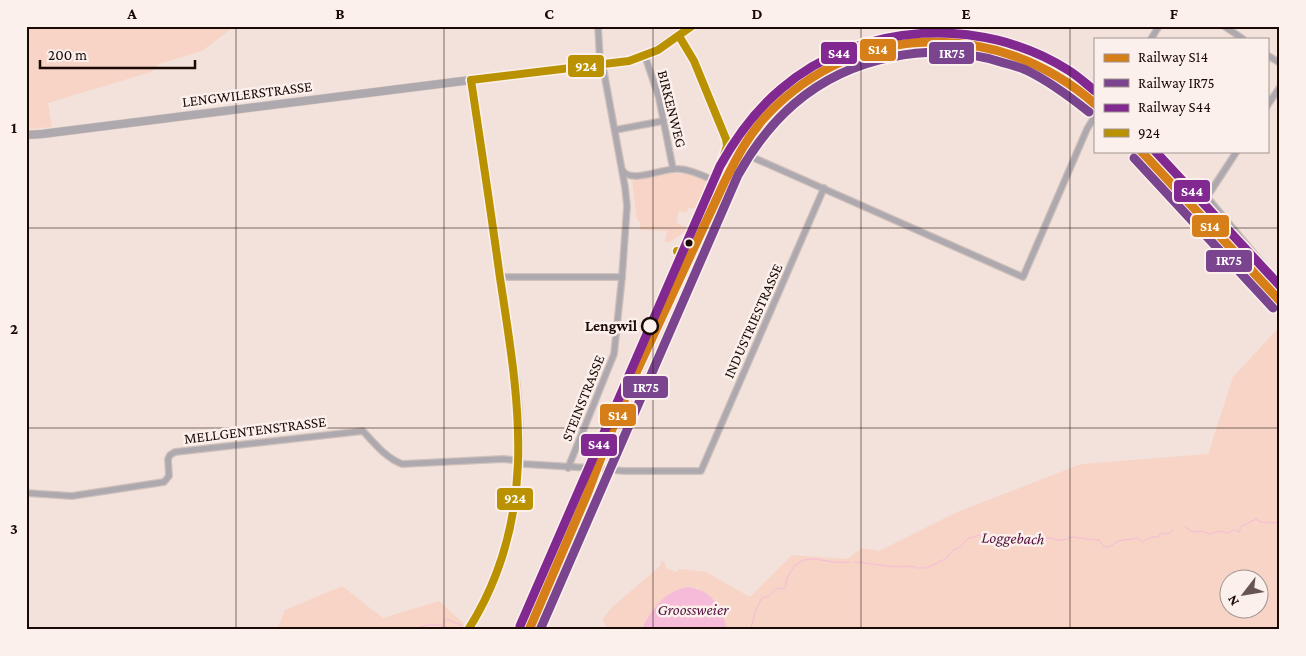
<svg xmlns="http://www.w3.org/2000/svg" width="1306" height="656" viewBox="0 0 1306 656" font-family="'Crimson Pro',serif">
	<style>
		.green { fill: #f7d4c6; fill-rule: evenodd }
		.water { fill: #f6bbd9 }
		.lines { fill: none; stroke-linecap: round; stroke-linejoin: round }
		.stream { stroke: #f6bbd9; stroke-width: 1 }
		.minor-casing { stroke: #cfc0bb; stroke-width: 8 }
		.tertiary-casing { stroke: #cfc0bb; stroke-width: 9 }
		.minor { stroke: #ada9af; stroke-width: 5.5 }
		.tertiary { stroke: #ada9af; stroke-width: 8 }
		.rail-casing { stroke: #ada4a5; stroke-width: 3 }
		.rail { stroke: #fbf0ec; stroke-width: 1; stroke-dasharray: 4; stroke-linecap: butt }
		.bus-1-casing { stroke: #fbf0ec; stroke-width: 11 }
		.bus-1 { stroke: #ba9201; stroke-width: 8 }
		.rail-1-casing { stroke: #fbf0ec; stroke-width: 12 }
		.rail-2-casing { stroke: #fbf0ec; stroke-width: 12 }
		.rail-3-casing { stroke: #fbf0ec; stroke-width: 12 }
		.rail-1 { stroke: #d67f19; stroke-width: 9 }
		.rail-2 { stroke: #7a448f; stroke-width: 9 }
		.rail-3 { stroke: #812990; stroke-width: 9 }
		.grid { fill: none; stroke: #1a0904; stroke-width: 1; stroke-opacity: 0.55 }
		.bus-dot { fill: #1a0904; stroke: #fbf0ec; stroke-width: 2 }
		.stop-dot { fill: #fbf0ec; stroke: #1a0904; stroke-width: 2.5 }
		.labels { text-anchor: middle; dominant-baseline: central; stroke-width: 5; stroke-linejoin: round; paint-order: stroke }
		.street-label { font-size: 15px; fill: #1a0904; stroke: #fbf0ec }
		.stop-label { font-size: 15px; font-weight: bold; fill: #1a0904; stroke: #fbf0ec; text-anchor: end }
		.water-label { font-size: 16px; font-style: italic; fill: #52103e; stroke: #fbf0ec }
		.line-badge { stroke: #fbf0ec; stroke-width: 2 }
		.badge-label { font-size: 14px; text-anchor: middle; font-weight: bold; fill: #fff }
		.neatline { fill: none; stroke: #1a0904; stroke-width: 2 }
		.grid-label { font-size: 16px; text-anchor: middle; font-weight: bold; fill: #1a0904 }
	</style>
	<rect width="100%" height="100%" fill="#f3e2dc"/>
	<g class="green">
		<polygon points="26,26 230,26 231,29 202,51 159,64 151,72 48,103 52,127 31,129 26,128"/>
		<path d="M664 173C679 174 700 172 710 185L702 209 688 208 687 213 679 211 676 223 690 228 670 242H665L667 231 640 230V222L637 220 632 181Z"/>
		<path d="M1280 326V630H727L725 622 698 588C693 588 687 587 682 588 667 593 648 616 641 630H608L602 620 611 608 659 567 662 561 664 562 666 568 676 572 680 569 706 572 750 597 792 555 847 559 862 548 879 551 957 512 1081 464 1208 454 1233 377ZM1228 578H1258V608H1228Z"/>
		<polygon points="342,586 383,618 439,601 464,624 460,630 277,630 285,610"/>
	</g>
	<path class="water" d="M687 587C711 589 722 607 727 630H641C651 611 664 591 687 587Z"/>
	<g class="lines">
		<g class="stream">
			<polyline points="26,32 30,26"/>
			<polyline points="1185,527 1193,532 1202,531 1209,534 1220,531 1228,533 1234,530 1240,532 1240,527 1256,519 1261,522 1280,523"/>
			<path d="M854 562C873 563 894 569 912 566L916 568H927L947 558 952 551 960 547 967 539 980 535 992 537 1001 535C1017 545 1033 536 1050 538 1054 538 1058 541 1062 540 1066 540 1069 537 1073 537 1082 538 1090 540 1099 540L1104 547H1109L1118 541 1137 538 1142 542C1146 539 1153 536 1158 537L1161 533 1168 534 1173 530"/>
			<path d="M415 630C421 625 434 623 442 626L446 619 463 626"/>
			<path d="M750 630 756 610 762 598 769 596 776 589 785 588C786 584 786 580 788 576 803 546 824 566 849 562"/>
		</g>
		<defs>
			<g id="minor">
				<polyline points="1224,26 1243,39"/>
				<polyline points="679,36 694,61 727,142 726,154 698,226"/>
				<polyline points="1151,39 1159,26"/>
				<polyline points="1267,55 1280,63"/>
				<polyline points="645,56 659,98 673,169"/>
				<polyline points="1267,106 1280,87"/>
				<polyline points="615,130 663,121"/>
				<polyline points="727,146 1023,277 1087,129 1095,116"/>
				<polyline points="1237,151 1207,197 1280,285"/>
				<path d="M623 171C632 184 664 167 680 169 692 170 704 176 715 181"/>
				<polyline points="500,277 622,277"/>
				<polyline points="568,468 614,354 622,277 627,206 625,187 603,67 600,61 598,26"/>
				<polyline points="603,469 624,471 701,471 824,188"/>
				<path d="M26 493 72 496 164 482 169 476 168 459 170 455 175 452 363 431C374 443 386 458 402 464L503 459 514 460 524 464 591 468"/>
			</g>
			<g id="tertiary">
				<path d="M26 135 42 134 455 82 622 62C654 56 666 42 692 26"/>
				<path d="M468 630C475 619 482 608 487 597 518 529 524 456 516 383L471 80"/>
			</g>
		</defs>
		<use href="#minor" class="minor-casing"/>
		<use href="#tertiary" class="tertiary-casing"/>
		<use href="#minor" class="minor"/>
		<use href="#tertiary" class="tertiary"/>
		<defs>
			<g id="rail">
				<polyline points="704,241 711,220"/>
				<polyline points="617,450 646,388 735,184"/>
			</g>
		</defs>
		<use href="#rail" class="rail-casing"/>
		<use href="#rail" class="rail"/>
		<defs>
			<g id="bus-1">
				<polyline points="471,80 629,61 658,50 692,26"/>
				<path d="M677 251 681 252C699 241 719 168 727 146L726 139 694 61 679 36"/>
				<path d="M468 630C540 516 519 402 500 278 491 212 481 146 471 80"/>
			</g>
		</defs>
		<use href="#bus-1" class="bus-1-casing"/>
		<use href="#bus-1" class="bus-1"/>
		<defs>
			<g id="rail-1">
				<polyline points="1141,151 1280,301"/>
				<path d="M529 630 588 492 608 439 633 379 724 183C736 159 748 135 767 115 857 20 998 19 1095 104"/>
			</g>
			<g id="rail-2">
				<polyline points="1134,158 1273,308"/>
				<path d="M540 630 738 175C753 148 771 124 794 104 851 55 934 40 1004 63 1012 65 1019 67 1026 70 1049 81 1069 96 1089 112"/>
			</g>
			<g id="rail-3">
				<polyline points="1155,151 1280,286"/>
				<path d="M520 626 720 166C736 137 756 110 781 89 860 21 981 15 1068 70 1078 76 1086 84 1095 91"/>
			</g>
		</defs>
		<use href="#rail-1" class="rail-1-casing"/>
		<use href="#rail-2" class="rail-2-casing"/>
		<use href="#rail-3" class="rail-3-casing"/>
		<use href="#rail-1" class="rail-1"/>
		<use href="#rail-2" class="rail-2"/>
		<use href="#rail-3" class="rail-3"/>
	</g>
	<path class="grid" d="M236 26V630M444 26V630M653 26V630M861 26V630M1070 26V630M26 228H1280M26 428H1280"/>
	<circle class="bus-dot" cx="689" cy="243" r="4.5"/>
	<circle class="stop-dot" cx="650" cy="326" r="8"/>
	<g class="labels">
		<g class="street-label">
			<text transform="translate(247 94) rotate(-7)">LENGWILERSTRASSE</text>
			<text transform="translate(672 109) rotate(76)">BIRKENWEG</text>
			<text transform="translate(753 321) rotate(-66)">INDUSTRIESTRASSE</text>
			<text transform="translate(583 398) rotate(-68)">STEINSTRASSE</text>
			<text transform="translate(255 430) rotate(-7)">MELLGENTENSTRASSE</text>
		</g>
		<g class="stop-label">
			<text x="637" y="326">Lengwil</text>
		</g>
		<g class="water-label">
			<text transform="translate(1013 538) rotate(2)">Loggebach</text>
			<text x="693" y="609">Groossweier</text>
		</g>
	</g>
	<g class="line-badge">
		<rect x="859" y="38" width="38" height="24" rx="5" fill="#d67f19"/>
		<rect x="928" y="41" width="47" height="24" rx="5" fill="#7a448f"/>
		<rect x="820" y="41" width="38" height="24" rx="5" fill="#812990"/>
		<rect x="567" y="54" width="38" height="24" rx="5" fill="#ba9201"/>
		<rect x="1173" y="179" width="38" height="24" rx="5" fill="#812990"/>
		<rect x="1191" y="214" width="39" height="24" rx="5" fill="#d67f19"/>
		<rect x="1205" y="249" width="48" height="24" rx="5" fill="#7a448f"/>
		<rect x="622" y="375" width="47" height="24" rx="5" fill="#7a448f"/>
		<rect x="599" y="403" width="38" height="24" rx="5" fill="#d67f19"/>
		<rect x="580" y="433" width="38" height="24" rx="5" fill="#812990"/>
		<rect x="496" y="487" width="38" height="24" rx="5" fill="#ba9201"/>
	</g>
	<g class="badge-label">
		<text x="878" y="54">S14</text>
		<text x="952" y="58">IR75</text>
		<text x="839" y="58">S44</text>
		<text x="586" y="71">924</text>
		<text x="1192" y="196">S44</text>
		<text x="1210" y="231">S14</text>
		<text x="1229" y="265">IR75</text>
		<text x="646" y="392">IR75</text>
		<text x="618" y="420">S14</text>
		<text x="599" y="449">S44</text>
		<text x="515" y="503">924</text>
	</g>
	<rect width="1306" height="656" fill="none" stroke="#fbf0ec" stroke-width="55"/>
	<rect x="1094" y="38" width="175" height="115" fill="#fbf0ec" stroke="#a1948f"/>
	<rect x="1104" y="54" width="25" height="8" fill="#d67f19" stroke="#a1948f"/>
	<text x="1138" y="62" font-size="15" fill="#1a0904">Railway S14</text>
	<rect x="1104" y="79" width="25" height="8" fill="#7a448f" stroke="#a1948f"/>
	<text x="1138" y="88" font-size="15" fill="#1a0904">Railway IR75</text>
	<rect x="1104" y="104" width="25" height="8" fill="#812990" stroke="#a1948f"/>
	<text x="1138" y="112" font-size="15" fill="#1a0904">Railway S44</text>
	<rect x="1104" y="129" width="25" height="8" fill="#ba9201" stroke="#a1948f"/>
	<text x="1138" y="138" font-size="15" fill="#1a0904">924</text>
	<g transform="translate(1244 594) rotate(239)"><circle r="24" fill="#fbf0ec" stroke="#a1948f"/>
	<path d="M0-4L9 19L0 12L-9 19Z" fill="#665550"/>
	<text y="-8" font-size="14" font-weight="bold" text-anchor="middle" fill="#1a0904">N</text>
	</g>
	<path d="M40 60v8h155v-8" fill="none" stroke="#1a0904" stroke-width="2.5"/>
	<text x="48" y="60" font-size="15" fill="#1a0904" stroke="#fbf0ec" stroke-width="4" paint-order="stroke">200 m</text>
	<rect x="28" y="28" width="1250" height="600" class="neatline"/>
	<g class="grid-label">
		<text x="132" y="19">A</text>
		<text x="340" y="19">B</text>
		<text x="549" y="19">C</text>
		<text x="757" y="19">D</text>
		<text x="966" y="19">E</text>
		<text x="1174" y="19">F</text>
		<text x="14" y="133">1</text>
		<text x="14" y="334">2</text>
		<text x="14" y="534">3</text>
	</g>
</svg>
